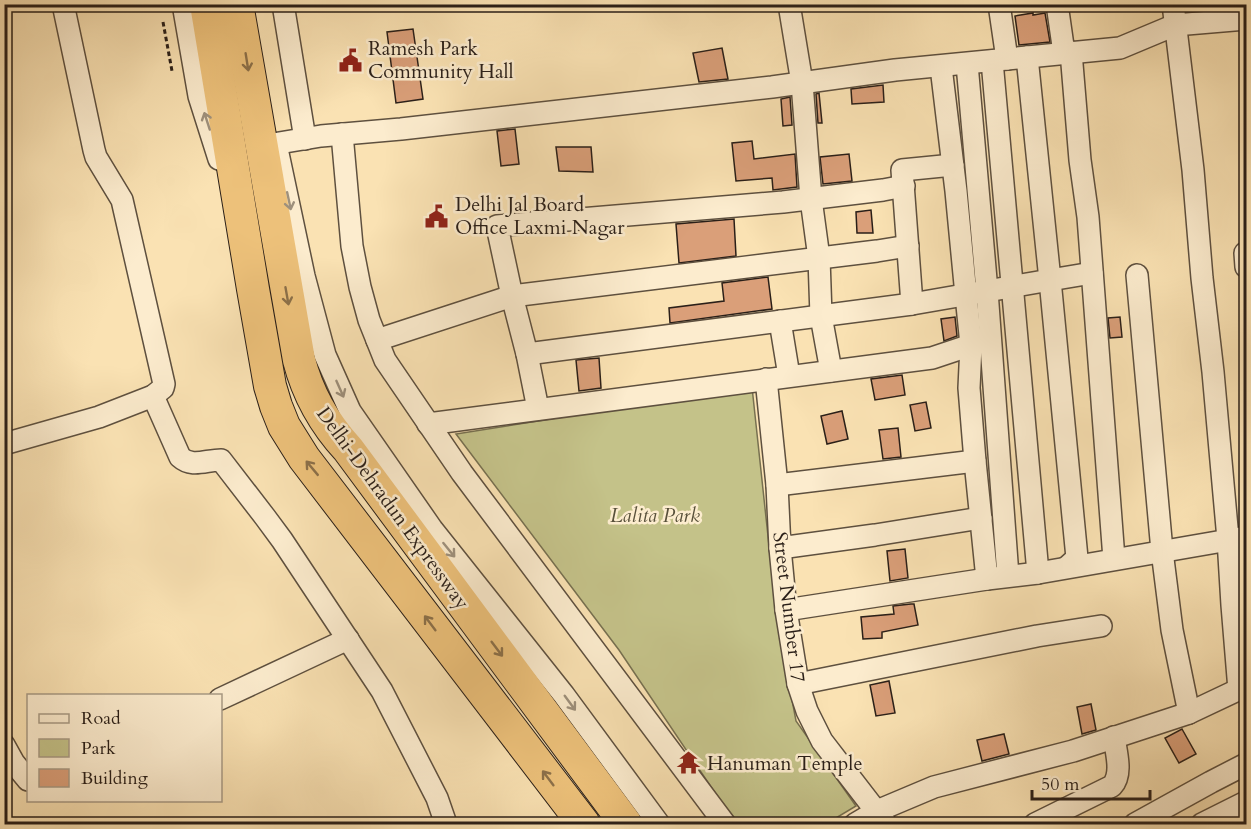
<svg xmlns="http://www.w3.org/2000/svg" width="1251" height="829" viewBox="0 0 1251 829" font-family="Cardo,serif">
	<style>
		.green { fill: #c4c289; stroke: #777050; stroke-width: 1.5 }
		.building { fill: #da9f79; stroke: #2a1f18; stroke-width: 1.5 }
		.lines { fill: none; stroke-linecap: round; stroke-linejoin: round }
		.minor-casing { stroke: #5e503f; stroke-width: 24 }
		.highway-casing { stroke: #2a1f18; stroke-width: 34 }
		.path { stroke: #2a1f18; stroke-width: 3; stroke-dasharray: 4.5 3; stroke-linecap: butt }
		.minor { stroke: #fcecce; stroke-width: 21 }
		.highway { stroke: #edc17a; stroke-width: 32 }
		.oneway { stroke: #8c7049 }
		.oneway2 { stroke: #9e907c }
		.labels { text-anchor: middle; dominant-baseline: central; stroke-width: 5; stroke-linejoin: round; paint-order: stroke }
		.poi-label { font-size: 20px; fill: #2a1f18; stroke: #fcecce; text-anchor: start }
		.street-label { font-size: 20px; fill: #2a1f18; stroke: #fcecce }
		.park-label { font-size: 20px; font-style: italic; fill: #58503a; stroke: #fcecce }
	</style>
	<rect width="100%" height="100%" fill="#fae2b3"/>
	<filter id="stains"><feTurbulence type="fractalNoise" baseFrequency=".00333" numOctaves="4"/><feColorMatrix values="0 0 0 0 .2 0 0 0 0 .09 0 0 0 0 .02 0 0 0 .5 -.17"/></filter>
	<radialGradient id="worn" r=".72"><stop offset=".6" stop-color="#630" stop-opacity="0"/><stop offset="1" stop-color="#630" stop-opacity=".3"/></radialGradient>
	<polygon class="green" points="752,387 777,620 796,721 856,806 826,824 736,824 619,650 456,434"/>
	<g class="building">
		<polygon points="1033,13 1033,15 1045,13 1050,42 1019,45 1015,16"/>
		<polygon points="413,29 423,99 396,103 387,32"/>
		<polygon points="722,48 728,79 699,82 693,53"/>
		<polygon points="883,85 884,102 852,104 851,89"/>
		<polygon points="819,93 822,123 818,123 816,94"/>
		<polygon points="790,97 792,125 783,126 781,99"/>
		<polygon points="515,129 519,164 501,166 497,131"/>
		<polygon points="752,141 754,159 795,154 797,187 773,190 772,178 736,181 732,143"/>
		<polygon points="556,147 591,147 593,172 559,171"/>
		<polygon points="849,154 852,181 823,184 820,157"/>
		<polygon points="871,210 873,233 857,233 856,212"/>
		<polygon points="734,219 736,256 679,263 676,224"/>
		<polygon points="768,277 772,309 670,323 669,308 724,301 722,283"/>
		<polygon points="955,317 957,336 944,341 941,319"/>
		<polygon points="1120,317 1122,337 1110,338 1108,318"/>
		<polygon points="599,358 601,388 579,391 576,360"/>
		<polygon points="902,375 905,395 875,400 871,379"/>
		<polygon points="926,402 931,428 915,431 910,405"/>
		<polygon points="842,411 848,439 827,444 821,416"/>
		<polygon points="898,428 901,457 883,459 879,430"/>
		<polygon points="905,549 908,578 890,581 887,551"/>
		<polygon points="911,604 914,604 918,625 882,632 882,638 863,639 861,617 894,614 893,606"/>
		<polygon points="889,681 895,713 876,716 870,685"/>
		<polygon points="1091,704 1096,730 1082,734 1077,707"/>
		<polygon points="1182,729 1196,754 1179,763 1165,738"/>
		<polygon points="1004,734 1009,754 982,761 977,740"/>
	</g>
	<g class="lines">
		<defs>
			<g id="minor">
				<polyline points="183,4 199,96 219,159"/>
				<polyline points="283,4 305,139"/>
				<polyline points="789,4 802,83 811,199 819,258 821,316 831,371"/>
				<polyline points="999,4 1007,59"/>
				<polyline points="1057,4 1064,53"/>
				<polyline points="1173,4 1193,170 1202,278 1213,372 1228,539 1232,605 1239,690"/>
				<polyline points="1071,52 1080,160 1088,217 1114,559"/>
				<polyline points="1027,57 1050,280 1092,273"/>
				<polyline points="992,61 1038,573"/>
				<polyline points="967,64 987,291 1008,576"/>
				<polyline points="941,67 956,191 966,295 971,345 969,388 975,461 987,579"/>
				<polyline points="342,134 352,246 360,287 369,320 385,360 462,473 725,824"/>
				<polyline points="276,144 304,276 325,355 350,411 432,529 564,695 659,824"/>
				<polyline points="261,146 321,136 401,129 772,87 895,70 1120,48 1175,25 1246,19"/>
				<polyline points="1245,253 1246,267"/>
				<polyline points="1137,275 1162,551 1172,630 1189,713"/>
				<polyline points="912,304 902,170 953,165"/>
				<polyline points="780,321 789,376"/>
				<polyline points="377,340 512,296 877,251 908,246"/>
				<polyline points="527,354 912,304 1050,280 1077,558 1067,567"/>
				<polyline points="766,379 777,485 780,548 786,610 798,684 807,711 822,741 886,824"/>
				<path d="M153 396 180 457C192 468 206 460 221 460L265 517 282 540 382 691 437 798 446 824"/>
				<polyline points="538,409 527,354 512,296 497,226 783,202 883,190 904,186"/>
				<polyline points="428,424 932,358 971,345"/>
				<polyline points="4,444 99,417 153,396 163,388 164,384 122,200 96,157 94,150 63,4"/>
				<polyline points="777,485 975,461"/>
				<polyline points="780,548 875,535 981,518"/>
				<polyline points="786,610 987,579 1038,573 1246,537"/>
				<polyline points="798,684 1037,636 1101,626"/>
				<polyline points="220,699 348,639"/>
				<polyline points="4,745 14,763 28,780"/>
				<polyline points="855,824 877,811 934,787 1073,751 1189,713 1246,686"/>
				<path d="M1035 824 1112 786C1123 774 1116 752 1114 737"/>
				<polyline points="1135,824 1211,782 1246,764"/>
				<polyline points="1202,824 1246,802"/>
			</g>
			<g id="highway">
				<polyline points="206,4 253,289 270,386 276,406 284,426 304,458 584,824"/>
				<path d="M237 4 299 360C308 395 324 423 348 449L626 824"/>
			</g>
		</defs>
		<use href="#minor" class="minor-casing"/>
		<use href="#highway" class="highway-casing"/>
		<g class="path">
			<polyline points="163,22 172,71"/>
			<polyline points="241,820 243,824"/>
		</g>
		<use href="#minor" class="minor"/>
		<use href="#highway" class="highway"/>
	</g>
	<defs><path id="oneway-shaft" d="M-6 0H5M1.5-3L5.5 0L1.5 3" fill="none" stroke-width="1.6" stroke-linecap="round" stroke-linejoin="round" transform="scale(1.5)"/></defs>
	<g class="oneway">
		<use href="#oneway-shaft" transform="translate(247 62) rotate(81)"/>
		<use href="#oneway-shaft" transform="translate(287 296) rotate(80)"/>
		<use href="#oneway-shaft" transform="translate(312 468) rotate(-130)"/>
		<use href="#oneway-shaft" transform="translate(430 623) rotate(-127)"/>
		<use href="#oneway-shaft" transform="translate(497 649) rotate(53)"/>
		<use href="#oneway-shaft" transform="translate(548 778) rotate(-127)"/>
	</g>
	<g class="oneway2">
		<use href="#oneway-shaft" transform="translate(207 121) rotate(-108)"/>
		<use href="#oneway-shaft" transform="translate(289 201) rotate(78)"/>
		<use href="#oneway-shaft" transform="translate(340 389) rotate(66)"/>
		<use href="#oneway-shaft" transform="translate(449 550) rotate(51)"/>
		<use href="#oneway-shaft" transform="translate(570 703) rotate(54)"/>
	</g>
	<defs>
		<symbol id="civic-bare" viewBox="-9 -9 18 18"><path d="M-.6-6.5H3V-4.5H.6V-3L4-1V1h2V6H-6V1h2V-1L-.6-3ZM-1.2 2.5V6h2.4V2.5Z" fill="#8f2418" stroke="#fcecce" stroke-width="2.5" paint-order="stroke"/></symbol>
		<symbol id="temple-bare" viewBox="-9 -9 18 18"><path d="M0-6L5-2H3V0L6.5 2.5H4V6H1.5V3h-3V6H-4V2.5H-6.5L-3 0V-2H-5Z" fill="#8f2418" stroke="#fcecce" stroke-width="2.5" paint-order="stroke"/></symbol>
	</defs>
	<g fill-rule="evenodd">
		<use href="#civic-bare" x="334" y="44" width="33" height="33"/>
		<use href="#civic-bare" x="420" y="200" width="33" height="33"/>
		<use href="#temple-bare" x="672" y="746" width="33" height="33"/>
	</g>
	<g class="labels">
		<g class="poi-label">
			<text x="368" y="48">Ramesh Park<tspan x="368" dy="23">Community Hall</tspan></text>
			<text x="455" y="204">Delhi Jal Board<tspan x="455" dy="23">Office Laxmi Nagar</tspan></text>
			<text x="707" y="763">Hanuman Temple</text>
		</g>
		<g class="street-label">
			<text transform="translate(393 508) rotate(54)">Delhi-Dehradun Expressway</text>
			<text transform="translate(789 607) rotate(83)">Street Number 17</text>
		</g>
		<g class="park-label">
			<text x="655" y="515">Lalita Park</text>
		</g>
	</g>
	<rect width="1251" height="829" fill="none" stroke="#fae2b3" stroke-width="24"/>
	<rect x="6" y="6" width="1239" height="817" fill="none" stroke="#2a1f18" stroke-width="3"/>
	<rect x="12" y="12" width="1227" height="805" fill="none" stroke="#2a1f18" stroke-width="1.5"/>
	<rect x="27" y="694" width="195" height="108" fill="#fcecce" stroke="#a89a85" stroke-width="1.5"/>
	<rect x="39" y="714" width="30" height="9" fill="#fcecce" stroke="#a89a85" stroke-width="1.5"/>
	<text x="81" y="724" font-size="18" fill="#2a1f18">Road</text>
	<rect x="39" y="739" width="30" height="18" fill="#c4c289" stroke="#a89a85" stroke-width="1.5"/>
	<text x="81" y="754" font-size="18" fill="#2a1f18">Park</text>
	<rect x="39" y="769" width="30" height="18" fill="#da9f79" stroke="#a89a85" stroke-width="1.5"/>
	<text x="81" y="784" font-size="18" fill="#2a1f18">Building</text>
	<path d="M1032 790v9h118v-9" fill="none" stroke="#2a1f18" stroke-width="3"/>
	<text x="1041" y="790" font-size="18" fill="#2a1f18" stroke="#fcecce" stroke-width="4.5" paint-order="stroke">50 m</text>
	<rect width="100%" height="100%" filter="url(#stains)"/>
	<rect width="100%" height="100%" fill="url(#worn)"/>
</svg>
